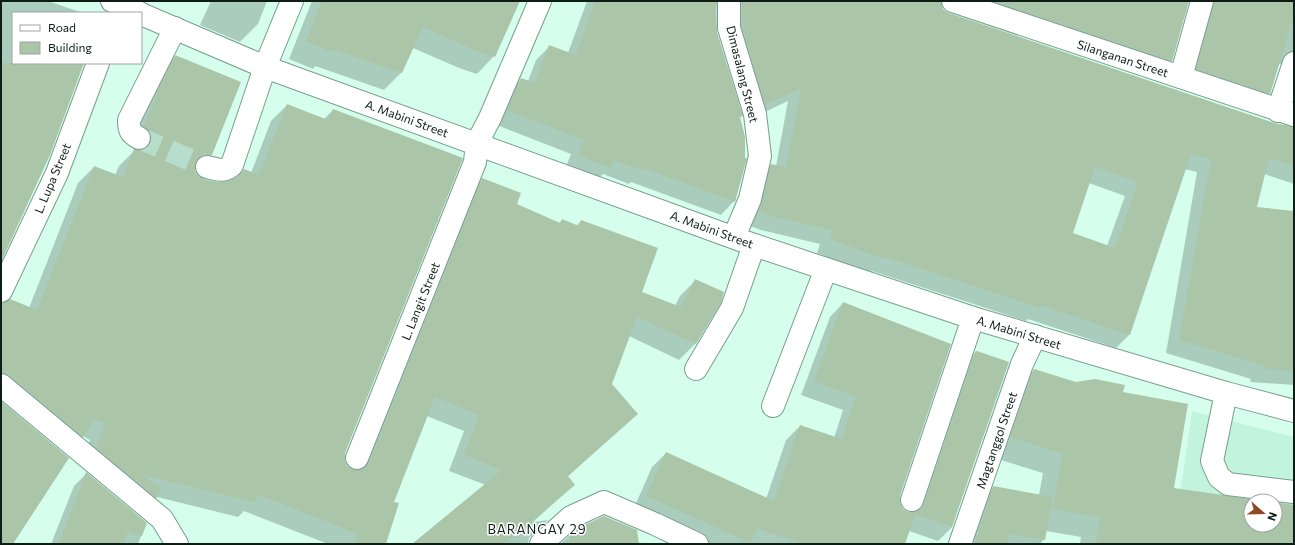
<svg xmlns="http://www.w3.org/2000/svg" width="1295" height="545" viewBox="0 0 1295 545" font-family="Commissioner,sans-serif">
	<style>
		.built { fill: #c1f3dd; fill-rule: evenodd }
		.shadow { fill: #0003; fill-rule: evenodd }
		.building { fill: #abc5a8; fill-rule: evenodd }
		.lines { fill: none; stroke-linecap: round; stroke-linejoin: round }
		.minor-tunnel { stroke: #b7ddcc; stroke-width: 22; stroke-dasharray: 22 11; stroke-linecap: butt }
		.minor-casing { stroke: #779e8d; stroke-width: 24 }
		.major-casing { stroke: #779e8d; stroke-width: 24 }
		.minor { stroke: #fff; stroke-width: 22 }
		.major { stroke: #fff; stroke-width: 22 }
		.labels { text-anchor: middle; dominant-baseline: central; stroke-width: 3; stroke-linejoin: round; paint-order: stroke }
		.street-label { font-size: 12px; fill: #0d1d16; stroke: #fff }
		.neighbourhood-label { font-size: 13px; letter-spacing: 1px; fill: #0d1d16; stroke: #fff }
	</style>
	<rect width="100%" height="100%" fill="#d5ffec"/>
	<path class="built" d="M1192 411 1294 437V544H1173ZM1251 501H1275V525H1251Z"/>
	<g class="shadow">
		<polygon points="1,1 48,1 83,13 13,13 13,63 82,63 1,262"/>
		<polygon points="211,1 267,1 258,24 240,42 200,25"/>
		<polygon points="312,1 513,1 494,56 477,74 459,68 413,48 401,73 384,90 315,66 313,69 289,59"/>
		<path d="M587 1H1294V184L1264 174 1255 208 1294 212V385L1250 382 1251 379 1166 353 1197 172 1184 169 1129 335 1116 348 1028 319 1026 321 872 271 870 273 817 253 820 244 761 230 745 224 758 178 771 165 776 166 788 101 752 118 721 3 717 2 715 28 741 116 739 118 734 201 721 215 631 182 629 184 603 174 597 181 565 169 571 154 494 124 507 93 521 79 528 81 536 60 550 46 568 53ZM939 2 1158 74 1172 61 1188 2H1192L1183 83 1256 107 1270 93 1279 64 1284 65 1289 120 1293 128 1273 124 949 14 943 10ZM1089 183 1125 196 1107 246 1072 234Z"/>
		<polygon points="176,56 211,155 194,171 198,177 204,180 219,183 229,182 251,173 271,121 287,105 324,119 333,110 344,460 347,467 352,470 356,471 467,195 482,179 515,205 559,223 562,221 576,226 581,221 640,293 675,306 680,296 696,280 720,302 695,344 679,360 629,336 610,384 636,414 567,477 574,485 533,522 548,520 529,538 528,544 415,544 486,485 449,471 464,431 427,416 393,502 385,544 328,544 244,511 238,517 157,497 140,514 80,464 90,440 83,436 67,452 1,398 1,321 29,308 78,183 94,167 115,175 119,166 135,150 128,142 160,72"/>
		<polygon points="843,303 899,496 899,503 902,509 907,513 912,513 961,367 975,353 952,527 938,541 909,531 904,544 710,544 633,510 652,467 666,453 766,499 786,440 800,426 834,438 843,410 801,395 830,317"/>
		<polygon points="1034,370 1076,383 1122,392 1173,489 1258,501 1251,501 1251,525 1275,525 1275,503 1294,506 1294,544 1080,544 1081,537 1046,531 1044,539 1040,544 967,544 982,498 994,487 1039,495 1043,473 991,457 1014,390"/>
		<polygon points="86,474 146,523 138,544 51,544 74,486"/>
		<polygon points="578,528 638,544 560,544"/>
	</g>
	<g class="building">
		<polygon points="322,1 520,1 495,57 477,51 423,27 402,73 332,49 331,52 306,41"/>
		<polygon points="595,1 716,1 717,32 743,116 740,117 745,137 745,158 747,158 735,202 672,178 672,179 644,168 643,171 614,160 611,168 578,155 584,140 507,110 521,78 535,83 549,45 576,55"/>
		<path d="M742 1H941L943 9 949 13 1274 123 1294 127V166L1269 158 1257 207 1294 211V371L1266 369V366L1179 340 1211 159 1191 154 1130 335 1041 305 1040 308 885 257 884 259 830 239 833 230 775 217 759 211 771 164 786 167 801 88 765 105 742 26ZM1095 167 1138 182 1115 248 1073 233Z"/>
		<polygon points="992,1 1189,1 1172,61"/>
		<polygon points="1214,1 1294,1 1294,14 1270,94 1196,69"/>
		<polygon points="175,55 241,82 212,155 203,155 198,159 195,164 195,171 199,176 204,179 219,182 229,181 237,177 244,169 259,175 287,104 328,120 333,109 463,158 345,453 345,460 347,466 352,469 359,470 365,468 369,463 482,178 521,193 517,204 560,223 562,219 579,226 581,220 658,248 642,292 681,307 695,279 724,292 721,303 696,344 637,317 612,384 638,414 568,476 575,485 504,544 412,544 502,470 464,455 479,415 435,397 394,502 399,503 386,544 355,544 358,534 257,494 255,502 143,475 161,489 157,498 96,448 105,424 95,419 83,437 9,375 1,373 1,303 10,299 37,310 94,166 123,177 134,149 145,149 150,144 151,139 150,132 144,126 159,88"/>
		<polygon points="1,63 84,63 50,155 1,262"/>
		<polygon points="843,302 951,344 900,496 900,503 903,509 908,512 915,512 921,509 924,504 975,352 977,351 1009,362 952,527 915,515 905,544 805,544 757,528 751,543 646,496 666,452 774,501 800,425 842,439 856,397 814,381"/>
		<polygon points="1034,369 1076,382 1095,379 1125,385 1123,392 1188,404 1174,488 1264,501 1251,501 1251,525 1275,525 1275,502 1294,505 1294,544 1096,544 1100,517 1053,509 1062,453 1010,437"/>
		<polygon points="1,401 69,458 13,544 1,544"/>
		<polygon points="86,472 147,523 142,536 128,531 123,544 59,544"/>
		<polygon points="993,486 1053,497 1045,540 1009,534 1008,544 975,544"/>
		<polygon points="604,516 637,530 639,544 570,544 569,536 578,528"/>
	</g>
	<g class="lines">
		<polyline class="minor-tunnel" points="139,138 207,167"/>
		<defs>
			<g id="minor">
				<polyline points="729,1 729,28 755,114 760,156 750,199 734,237"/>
				<polyline points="953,1 1294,115"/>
				<polyline points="1181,77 1202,1"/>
				<polyline points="1278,111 1294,63"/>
				<path d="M139 138C130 133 129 130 129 120L175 28"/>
				<path d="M207 167C217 169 224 173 232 165L265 67 292 1"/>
				<polyline points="1,291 57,173 98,63"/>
				<polyline points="696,369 732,308 754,245"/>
				<polyline points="1,385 162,519 177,544"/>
				<polyline points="1226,393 1212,461 1219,477 1228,484 1294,492"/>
				<polyline points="773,406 826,269"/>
				<polyline points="357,458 475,162 477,143 490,118 540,1"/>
				<polyline points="912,500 973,318"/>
				<polyline points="541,544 571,517 604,502 655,524 697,544"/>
				<polyline points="960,544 1022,364 1035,336"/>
			</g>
			<g id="major">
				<polyline points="112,1 140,13"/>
				<polyline points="141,14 265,67 754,245 973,318 1226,393 1294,411"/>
			</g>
		</defs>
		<use href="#minor" class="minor-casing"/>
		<use href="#major" class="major-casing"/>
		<use href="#minor" class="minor"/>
		<use href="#major" class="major"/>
	</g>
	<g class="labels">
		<g class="street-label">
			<text transform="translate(1123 58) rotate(18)">Silanganan Street</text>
			<text transform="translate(743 74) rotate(76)">Dimasalang Street</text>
			<text transform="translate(407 118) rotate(20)">A. Mabini Street</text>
			<text transform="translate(52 178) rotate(-67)">L. Lupa Street</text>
			<text transform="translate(712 229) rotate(20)">A. Mabini Street</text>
			<text transform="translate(420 301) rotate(-68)">L. Langit Street</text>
			<text transform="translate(1019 332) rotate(17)">A. Mabini Street</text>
			<text transform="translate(996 440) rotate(-71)">Magtanggol Street</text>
		</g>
		<g class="neighbourhood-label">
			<text x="537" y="529">BARANGAY 29</text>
		</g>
	</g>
	<rect width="1295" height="545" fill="none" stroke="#0d1d16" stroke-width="4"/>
	<rect x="12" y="12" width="130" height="52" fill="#ffffff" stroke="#9ea5a2"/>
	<rect x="20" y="25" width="20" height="6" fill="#ffffff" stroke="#9ea5a2"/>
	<text x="48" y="32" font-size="12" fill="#0d1d16">Road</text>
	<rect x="20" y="42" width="20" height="12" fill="#abc5a8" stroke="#9ea5a2"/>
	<text x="48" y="52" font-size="12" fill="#0d1d16">Building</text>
	<g transform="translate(1263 513) rotate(110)"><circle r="19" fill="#ffffff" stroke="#9ea5a2"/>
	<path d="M0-3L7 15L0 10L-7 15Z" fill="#8f4a20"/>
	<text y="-6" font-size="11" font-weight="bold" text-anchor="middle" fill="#0d1d16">N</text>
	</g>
</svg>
